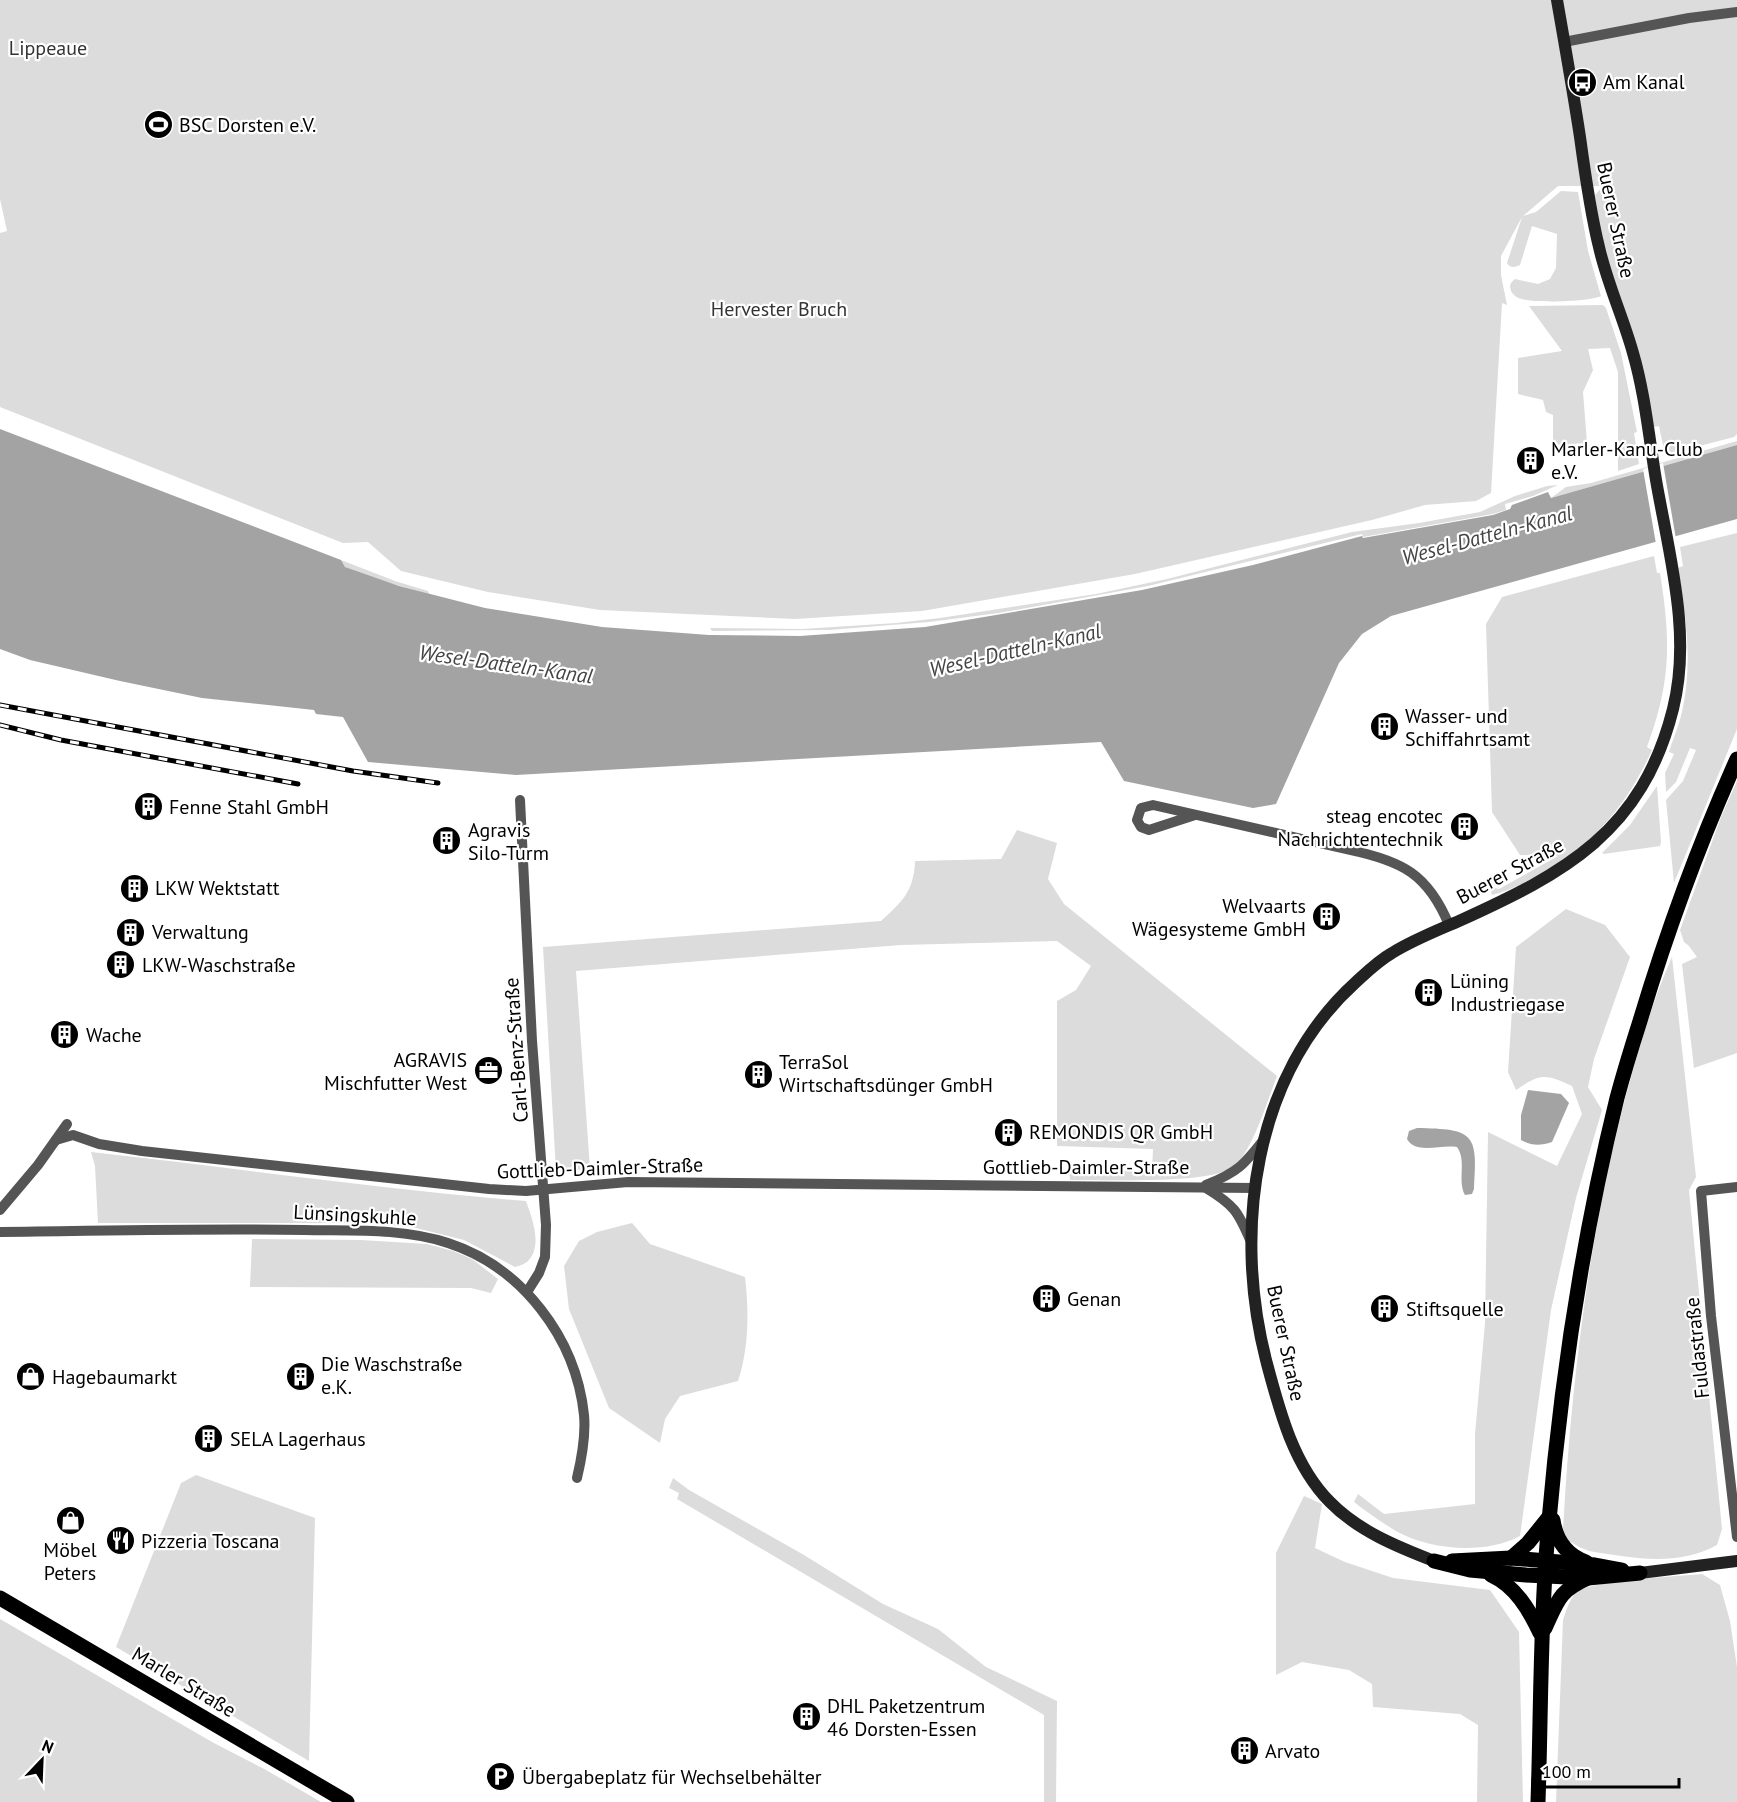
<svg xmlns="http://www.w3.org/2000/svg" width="1737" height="1802" viewBox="0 0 1737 1802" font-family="'PT Sans',sans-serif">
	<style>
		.green { fill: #dcdcdc }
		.water { fill: #a3a3a3 }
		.pier { fill: #fff }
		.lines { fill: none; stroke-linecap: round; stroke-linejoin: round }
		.street { stroke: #555; stroke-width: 10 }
		.secondary { stroke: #222; stroke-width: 12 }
		.primary { stroke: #000; stroke-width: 15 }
		.rail-casing { stroke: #000; stroke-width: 5 }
		.rail { stroke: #fff; stroke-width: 3; stroke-dasharray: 9; stroke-linecap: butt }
		.labels { text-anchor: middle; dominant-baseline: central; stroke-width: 4.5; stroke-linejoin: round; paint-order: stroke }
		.park-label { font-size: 20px; fill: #333; stroke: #fff }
		.poi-label { font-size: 20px; fill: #000; stroke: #fff; text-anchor: start }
		.street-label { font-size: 20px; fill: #000; stroke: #fff }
		.water-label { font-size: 21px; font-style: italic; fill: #444; stroke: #fff }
	</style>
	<rect width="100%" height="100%" fill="#fff"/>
	<g class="green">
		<path d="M0 0H1737V434L1734 437 1665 455 1659 426 1653 427 1599 226 1595 195 1603 186H1558L1523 216 1536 212 1561 191 1578 192 1588 251 1601 296C1590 302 1535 303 1522 299 1517 298 1513 295 1511 291 1509 285 1510 283 1515 279L1538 284 1550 279 1556 268 1557 234 1532 226 1520 265C1515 267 1511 269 1507 263L1522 217 1501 256V275L1507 305 1502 303 1491 493 1476 501 1425 505 1372 520 1135 574 922 611 795 619 600 610 488 592 401 571 368 542 343 543 0 407V233L7 231 0 199Z"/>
		<polygon points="1603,305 1606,308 1621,353 1637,432 1634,433 1639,464 1618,471 1618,372 1610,348 1588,349 1593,370 1583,392 1587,443 1553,445 1553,415 1546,412 1543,400 1518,394 1518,358 1562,351 1529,306"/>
		<polygon points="1737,441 1737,445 1551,498 1566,487 1591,483"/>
		<polygon points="1558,485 1533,496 1505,504 1506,510 1493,514 1363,537 1362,534 1148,586 999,613 929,622 829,630 712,631 710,628 802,629 896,623 940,618 1096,594 1167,579 1352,532 1419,523 1480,512 1515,496 1547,486"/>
		<path d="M1737 533V729L1674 883 1666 800 1683 781 1696 750 1690 748 1676 782 1666 792 1665 773 1674 754 1669 752C1673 739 1679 725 1682 712 1693 663 1686 616 1678 568L1683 566 1680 547Z"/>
		<path d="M1654 556 1657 573H1660C1671 642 1671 681 1647 747L1652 750C1627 805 1592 847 1539 875 1524 883 1509 891 1492 895L1490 887 1499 889 1558 856 1520 855 1492 812 1486 624 1502 597Z"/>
		<polygon points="341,560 395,581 428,591 429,594 371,578 345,567"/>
		<polygon points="1737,781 1737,1053 1694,1068 1682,964 1697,957 1689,946 1684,942 1680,930 1721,817"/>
		<polygon points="1657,786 1661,842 1660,846 1604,854 1602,853 1630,825"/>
		<path d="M1017 830 1057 843 1048 879 1064 904 1277 1076C1268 1099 1252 1153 1233 1167 1208 1185 1104 1179 1070 1180L1069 1170H1152L1153 1149 1057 1146V1001L1076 990 1091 966 1057 941 901 945 576 971 590 1169 556 1171 543 947 881 921C902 902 914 891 915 861L1001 859Z"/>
		<path d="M1566 909 1605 925 1630 957 1594 1059 1588 1087 1602 1110 1576 1198 1551 1310 1520 1536C1485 1555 1429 1550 1396 1531 1381 1522 1367 1512 1354 1502L1358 1494 1384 1514 1475 1504V1434L1485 1323 1488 1132 1557 1166 1582 1114 1572 1086C1545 1074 1541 1073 1516 1090L1508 1072 1516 947Z"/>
		<path d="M1672 957 1696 1177 1689 1190 1722 1529 1717 1545C1678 1567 1631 1558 1589 1551L1579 1547 1571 1542 1567 1543 1563 1530C1571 1386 1588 1240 1625 1099 1638 1051 1652 1002 1672 957Z"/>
		<path d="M91 1152C236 1168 380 1189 526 1201 532 1218 543 1246 528 1261 525 1264 519 1266 515 1267L464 1240 412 1227 355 1223H98L95 1166Z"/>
		<path d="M632 1223 650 1244 745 1277C749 1313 749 1347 738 1381L680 1396 665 1419 660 1443 609 1408 569 1309 564 1266 579 1241 597 1232Z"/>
		<polygon points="252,1239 361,1240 427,1244 453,1251 472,1259 498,1279 491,1293 471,1288 250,1287"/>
		<polygon points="196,1475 315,1518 309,1761 116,1647 181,1483"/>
		<polygon points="673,1478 689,1490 804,1555 883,1604 938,1629 986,1667 1057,1701 1056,1802 1044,1802 1044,1715 677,1499 679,1493 669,1488"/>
		<polygon points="1304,1496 1322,1504 1315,1548 1345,1562 1393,1578 1490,1590 1519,1632 1523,1802 1477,1802 1478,1725 1460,1714 1373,1707 1372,1684 1349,1670 1302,1662 1276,1675 1276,1553"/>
		<path d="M1702 1574 1720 1585 1730 1621 1737 1667V1802H1556L1563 1620C1566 1611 1570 1597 1578 1591 1592 1581 1679 1576 1702 1574Z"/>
		<polygon points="0,1619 212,1742 266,1770 321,1802 0,1802"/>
	</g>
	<g class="water">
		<polygon points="0,429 341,560 345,567 399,586 485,608 602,627 709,635 800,636 925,627 1142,590 1253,565 1362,536 1363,538 1493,515 1510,509 1512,505 1548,492 1551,498 1737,445 1737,519 1391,616 1362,634 1339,663 1276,804 1253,808 1124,781 1101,742 516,775 368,762 343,717 316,714 314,710 202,698 120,681 30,660 0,649"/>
		<path d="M1528 1090 1561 1094 1569 1103 1552 1142C1540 1146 1532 1146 1521 1140V1115Z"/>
		<path d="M1417 1128C1474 1129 1478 1133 1474 1189L1472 1194 1465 1195C1457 1180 1467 1161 1457 1147 1441 1144 1416 1155 1407 1139L1409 1131Z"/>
	</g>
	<polygon class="pier" points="1663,463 1676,539 1656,544 1643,469"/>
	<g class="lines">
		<g class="street">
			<polyline points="1564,42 1689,18 1737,12"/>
			<polyline points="520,800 532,1041 546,1225 545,1257 539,1273 527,1292"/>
			<path d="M1195 815 1149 830 1141 827 1137 820 1141 808 1153 805 1350 850C1402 861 1428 874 1449 925"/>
			<polyline points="56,1140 73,1135 99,1144 142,1151 489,1189 526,1191 628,1182 1255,1188"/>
			<path d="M1206 1185C1238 1172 1244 1165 1265 1138"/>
			<polyline points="1737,1187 1701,1191 1711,1316 1737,1537"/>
			<path d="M1206 1188C1234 1205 1238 1211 1251 1242"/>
			<polyline points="0,1210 38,1165 67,1124"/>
			<path d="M0 1232C101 1231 203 1228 304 1230 352 1231 403 1228 448 1243 522 1267 576 1338 584 1415 586 1436 582 1457 577 1478"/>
		</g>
		<g class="secondary">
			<path d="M1434 1561C1398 1547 1358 1531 1330 1502 1293 1465 1279 1409 1266 1360 1233 1231 1253 1075 1356 982 1367 972 1378 961 1392 953 1413 940 1436 931 1459 921 1565 873 1642 832 1673 709 1692 634 1669 555 1656 480 1649 438 1645 394 1633 353 1623 317 1607 283 1599 247 1590 211 1585 174 1580 137 1573 91 1565 46 1557 0"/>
			<polyline points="1640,1573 1737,1561"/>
		</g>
		<g class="primary">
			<path d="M1553 1520C1556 1540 1566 1555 1586 1562"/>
			<polyline points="1511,1558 1528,1543 1549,1517"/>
			<polyline points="1434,1561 1470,1570 1526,1575 1588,1578 1640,1573"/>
			<polyline points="1452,1561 1511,1558 1595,1565 1622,1570"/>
			<path d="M1491 1575C1515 1586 1529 1609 1540 1633"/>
			<polyline points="0,1598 347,1802"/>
			<path d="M1545 1628C1558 1600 1559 1591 1588 1578"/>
			<path d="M1538 1802C1541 1716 1540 1630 1547 1544 1559 1394 1581 1244 1617 1098 1624 1072 1632 1046 1640 1021 1667 931 1699 844 1737 759"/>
		</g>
		<defs>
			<g id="rail">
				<polyline points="0,705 353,771 438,783"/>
				<polyline points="0,725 61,740 298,784"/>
			</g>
		</defs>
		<use href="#rail" class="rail-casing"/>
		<use href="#rail" class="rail"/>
	</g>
	<defs>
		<symbol id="bus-disc" viewBox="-11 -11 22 22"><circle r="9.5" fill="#000" stroke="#fff"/><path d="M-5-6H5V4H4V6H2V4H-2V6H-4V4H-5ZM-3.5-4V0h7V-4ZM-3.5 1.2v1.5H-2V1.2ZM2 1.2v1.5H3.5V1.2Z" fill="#fff"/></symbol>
		<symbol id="stadium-disc" viewBox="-11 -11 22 22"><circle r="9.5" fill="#000" stroke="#fff"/><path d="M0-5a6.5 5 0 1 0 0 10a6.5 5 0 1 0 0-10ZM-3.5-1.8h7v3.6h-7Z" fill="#fff"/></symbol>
		<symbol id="building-disc" viewBox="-11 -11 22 22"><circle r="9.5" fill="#000" stroke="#fff"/><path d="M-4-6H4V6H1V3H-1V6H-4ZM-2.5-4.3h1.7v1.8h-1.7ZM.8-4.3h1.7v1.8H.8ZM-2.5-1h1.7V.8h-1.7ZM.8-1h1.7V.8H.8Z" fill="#fff"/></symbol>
		<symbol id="office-disc" viewBox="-11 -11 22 22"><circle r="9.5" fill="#000" stroke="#fff"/><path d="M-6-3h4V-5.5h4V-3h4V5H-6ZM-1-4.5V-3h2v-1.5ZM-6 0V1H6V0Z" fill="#fff"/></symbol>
		<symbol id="shop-disc" viewBox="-11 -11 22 22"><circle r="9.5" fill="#000" stroke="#fff"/><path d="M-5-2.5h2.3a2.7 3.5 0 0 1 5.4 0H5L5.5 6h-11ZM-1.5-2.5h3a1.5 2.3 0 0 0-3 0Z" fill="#fff"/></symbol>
		<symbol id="restaurant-disc" viewBox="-11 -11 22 22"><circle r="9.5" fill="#000" stroke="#fff"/><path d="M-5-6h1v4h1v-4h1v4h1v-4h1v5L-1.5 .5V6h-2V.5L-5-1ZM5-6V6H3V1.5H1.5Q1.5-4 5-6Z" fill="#fff"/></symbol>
		<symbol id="parking-disc" viewBox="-11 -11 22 22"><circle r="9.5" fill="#000" stroke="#fff"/><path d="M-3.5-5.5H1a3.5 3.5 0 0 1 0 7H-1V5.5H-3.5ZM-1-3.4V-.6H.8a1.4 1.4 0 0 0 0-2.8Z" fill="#fff"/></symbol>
	</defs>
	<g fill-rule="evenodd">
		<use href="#bus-disc" x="1566" y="66" width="33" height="33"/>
		<use href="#stadium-disc" x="142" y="108" width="33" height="33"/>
		<use href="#building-disc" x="1514" y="444" width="33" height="33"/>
		<use href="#building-disc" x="1368" y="710" width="33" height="33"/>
		<use href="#building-disc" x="132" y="790" width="33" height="33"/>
		<use href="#building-disc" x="1448" y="810" width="33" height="33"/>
		<use href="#building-disc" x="430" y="824" width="33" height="33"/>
		<use href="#building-disc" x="118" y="872" width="33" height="33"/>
		<use href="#building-disc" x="1310" y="900" width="33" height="33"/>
		<use href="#building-disc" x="114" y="916" width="33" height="33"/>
		<use href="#building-disc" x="104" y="948" width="33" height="33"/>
		<use href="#building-disc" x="1412" y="976" width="33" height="33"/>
		<use href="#building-disc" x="48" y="1018" width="33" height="33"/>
		<use href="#office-disc" x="472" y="1054" width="33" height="33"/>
		<use href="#building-disc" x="742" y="1058" width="33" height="33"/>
		<use href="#building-disc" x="992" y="1116" width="33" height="33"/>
		<use href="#building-disc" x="1030" y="1282" width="33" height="33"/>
		<use href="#building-disc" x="1368" y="1292" width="33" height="33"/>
		<use href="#building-disc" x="284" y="1360" width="33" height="33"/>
		<use href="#shop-disc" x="14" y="1360" width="33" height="33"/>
		<use href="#building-disc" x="192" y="1422" width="33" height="33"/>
		<use href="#shop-disc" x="54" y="1504" width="33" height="33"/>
		<use href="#restaurant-disc" x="104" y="1524" width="33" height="33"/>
		<use href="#building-disc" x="790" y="1700" width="33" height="33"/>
		<use href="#building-disc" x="1228" y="1734" width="33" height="33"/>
		<use href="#parking-disc" x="484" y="1760" width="33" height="33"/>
	</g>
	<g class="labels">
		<g class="park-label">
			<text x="48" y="48">Lippeaue</text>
			<text x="779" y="309">Hervester Bruch</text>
		</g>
		<g class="poi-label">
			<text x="1603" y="82">Am Kanal</text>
			<text x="179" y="125">BSC Dorsten e.V.</text>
			<text x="1551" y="449">Marler-Kanu-Club<tspan x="1551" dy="23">e.V.</tspan></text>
			<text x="1405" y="716">Wasser- und<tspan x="1405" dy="23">Schiffahrtsamt</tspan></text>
			<text x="169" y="807">Fenne Stahl GmbH</text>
			<text x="1443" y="816" text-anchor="end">steag encotec<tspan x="1443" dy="23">Nachrichtentechnik</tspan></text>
			<text x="468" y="830">Agravis<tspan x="468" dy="23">Silo-Turm</tspan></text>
			<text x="155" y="888">LKW Wektstatt</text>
			<text x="1306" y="906" text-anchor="end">Welvaarts<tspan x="1306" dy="23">Wägesysteme GmbH</tspan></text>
			<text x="152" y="932">Verwaltung</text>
			<text x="142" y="965">LKW-Waschstraße</text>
			<text x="1450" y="981">Lüning<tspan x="1450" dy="23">Industriegase</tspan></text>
			<text x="86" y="1035">Wache</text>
			<text x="467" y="1060" text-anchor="end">AGRAVIS<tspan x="467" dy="23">Mischfutter West</tspan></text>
			<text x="779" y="1062">TerraSol<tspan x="779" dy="23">Wirtschaftsdünger GmbH</tspan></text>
			<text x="1029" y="1132">REMONDIS QR GmbH</text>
			<text x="1067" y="1299">Genan</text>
			<text x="1406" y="1309">Stiftsquelle</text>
			<text x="321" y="1364">Die Waschstraße<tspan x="321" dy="23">e.K.</tspan></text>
			<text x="52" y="1377">Hagebaumarkt</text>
			<text x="230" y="1439">SELA Lagerhaus</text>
			<text x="141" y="1541">Pizzeria Toscana</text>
			<text x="70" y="1550" text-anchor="middle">Möbel<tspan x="70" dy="23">Peters</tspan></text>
			<text x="827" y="1706">DHL Paketzentrum<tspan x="827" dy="23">46 Dorsten-Essen</tspan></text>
			<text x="1265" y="1751">Arvato</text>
			<text x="522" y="1777">Übergabeplatz für Wechselbehälter</text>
		</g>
		<g class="street-label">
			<text transform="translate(1616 220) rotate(78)">Buerer Straße</text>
			<text transform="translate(1510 871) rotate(-28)">Buerer Straße</text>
			<text transform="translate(516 1050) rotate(-94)">Carl-Benz-Straße</text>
			<text x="1086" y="1167">Gottlieb-Daimler-Straße</text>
			<text transform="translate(600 1168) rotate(-2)">Gottlieb-Daimler-Straße</text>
			<text transform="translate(355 1215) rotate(3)">Lünsingskuhle</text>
			<text transform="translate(1286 1343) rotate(78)">Buerer Straße</text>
			<text transform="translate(1697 1348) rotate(-96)">Fuldastraße</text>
			<text transform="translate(184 1682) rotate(31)">Marler Straße</text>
		</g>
		<g class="water-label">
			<text transform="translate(1487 535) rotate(-15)">Wesel-Datteln-Kanal</text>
			<text transform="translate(1015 650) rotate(-13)">Wesel-Datteln-Kanal</text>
			<text transform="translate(506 664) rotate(8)">Wesel-Datteln-Kanal</text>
		</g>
	</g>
	<g transform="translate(42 1760) rotate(23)" stroke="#ffffff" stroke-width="4.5" paint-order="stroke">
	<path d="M0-4.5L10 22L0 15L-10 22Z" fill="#000000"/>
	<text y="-9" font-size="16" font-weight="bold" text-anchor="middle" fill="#000000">N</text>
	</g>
	<path d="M1533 1778v9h146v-9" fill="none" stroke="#000000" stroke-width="3"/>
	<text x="1542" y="1778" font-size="18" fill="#000000" stroke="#ffffff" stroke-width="4.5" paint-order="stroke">100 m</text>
</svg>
